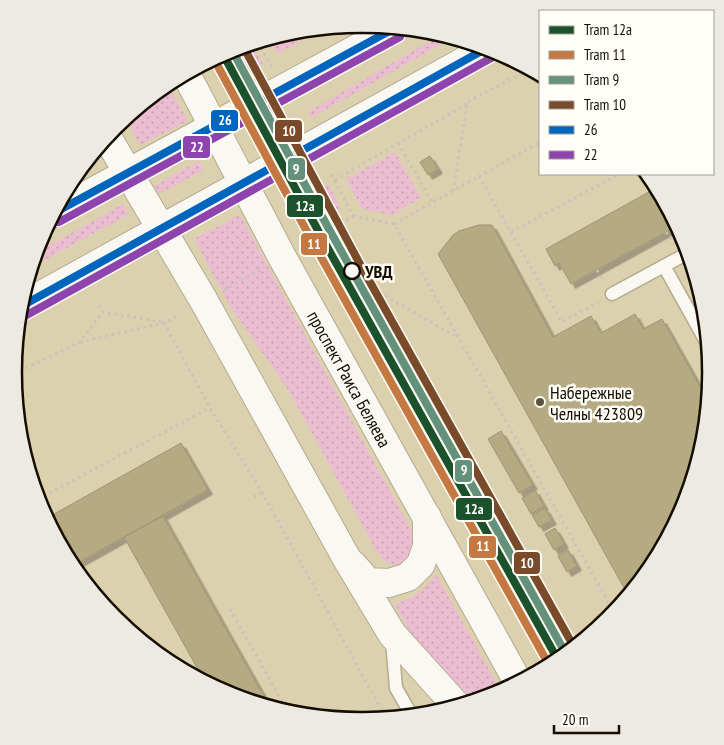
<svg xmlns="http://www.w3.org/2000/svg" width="724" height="745" viewBox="0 0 724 745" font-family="'PT Sans Narrow',sans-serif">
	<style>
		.grass { fill: url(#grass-dots) }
		.building { fill: #b6aa82; stroke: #9d9478; filter: url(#shadow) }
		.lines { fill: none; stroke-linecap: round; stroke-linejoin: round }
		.lane-casing { stroke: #b4ab8f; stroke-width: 15 }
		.secondary-casing { stroke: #b4ab8f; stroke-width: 30 }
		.primary-casing { stroke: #b4ab8f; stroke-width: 30 }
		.path { stroke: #c8c4bb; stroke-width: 3; stroke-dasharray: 2.5 4; stroke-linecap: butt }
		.lane { stroke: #faf8f3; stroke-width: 12 }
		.secondary { stroke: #faf8f3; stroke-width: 28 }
		.primary { stroke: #faf8f3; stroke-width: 28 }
		.bus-1-casing { stroke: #fffdf7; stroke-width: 11 }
		.bus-2-casing { stroke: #fffdf7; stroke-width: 11 }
		.bus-1 { stroke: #0065bd; stroke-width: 8 }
		.bus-2 { stroke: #8e44ad; stroke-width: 8 }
		.tram-1-casing { stroke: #fffdf7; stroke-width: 11 }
		.tram-2-casing { stroke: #fffdf7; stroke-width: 11 }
		.tram-3-casing { stroke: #fffdf7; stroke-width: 11 }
		.tram-4-casing { stroke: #fffdf7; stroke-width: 11 }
		.tram-1 { stroke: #1b522b; stroke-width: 8 }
		.tram-2 { stroke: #c57942; stroke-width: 8 }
		.tram-3 { stroke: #64917b; stroke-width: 8 }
		.tram-4 { stroke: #7a4b2a; stroke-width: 8 }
		.stop-dot { fill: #fffdf7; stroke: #150d00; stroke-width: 2.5 }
		.poi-dot { fill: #5b523d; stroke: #fffdf7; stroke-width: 2 }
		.labels { text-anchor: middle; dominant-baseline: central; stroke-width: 5; stroke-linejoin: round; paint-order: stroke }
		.stop-label { font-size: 18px; font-weight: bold; fill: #150d00; stroke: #fffdf7; text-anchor: start }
		.street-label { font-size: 18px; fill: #150d00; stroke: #fffdf7 }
		.poi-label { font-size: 18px; fill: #150d00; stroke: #fffdf7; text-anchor: start }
		.rim { fill: none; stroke: #150d00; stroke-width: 2.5 }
		.line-badge { stroke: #fffdf7; stroke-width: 2 }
		.badge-label { font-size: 14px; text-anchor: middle; font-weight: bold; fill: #fff }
	</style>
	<defs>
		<pattern id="grass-dots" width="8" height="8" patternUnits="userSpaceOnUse" patternTransform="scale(1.25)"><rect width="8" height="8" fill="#ebbdd1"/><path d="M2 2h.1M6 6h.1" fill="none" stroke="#c9a1b2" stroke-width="1.8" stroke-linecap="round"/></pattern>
		<filter id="shadow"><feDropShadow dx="4.5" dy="4.5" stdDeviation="0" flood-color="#0004"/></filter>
	</defs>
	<rect width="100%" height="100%" fill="#dcd1ae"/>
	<g class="grass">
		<polygon points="324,28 277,54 268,39 294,31"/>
		<polygon points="442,34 452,38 311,118 308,112"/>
		<path d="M251 44 263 64C259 66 255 68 251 69 240 73 220 70 214 59L229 51Z"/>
		<polygon points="167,84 188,121 140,145 125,118"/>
		<polygon points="395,152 421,198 391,215 362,209 346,179"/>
		<polygon points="199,161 204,170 158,194 154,186"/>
		<path d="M328 184 339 204 337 217 312 230C304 211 312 195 328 184Z"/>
		<polygon points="123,204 129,214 32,267 36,253"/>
		<path d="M240 215 416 539 415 548 406 563C393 567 385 564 377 552L287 388 231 308 194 239Z"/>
		<path d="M436 574 501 691 470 702 415 642 395 604C413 598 425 590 436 574Z"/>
	</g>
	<g class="building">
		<polygon points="430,156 438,169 428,175 420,162"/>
		<polygon points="656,188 677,226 571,284 559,263 555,266 546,249"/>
		<polygon points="479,225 492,225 553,337 591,316 601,333 635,314 643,329 662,319 703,392 709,389 703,441 684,506 651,566 628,595 438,254 453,235 459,231"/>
		<polygon points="501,431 533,485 519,493 488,439"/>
		<polygon points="181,443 208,490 72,566 47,518"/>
		<polygon points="535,490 544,506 531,514 522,498"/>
		<polygon points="545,508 552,520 539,527 532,515"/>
		<polygon points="163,516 218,615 270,707 228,694 205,682 124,537"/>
		<polygon points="555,528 564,544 554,550 545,534"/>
		<polygon points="568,550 577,566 567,572 558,556"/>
	</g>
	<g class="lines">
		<defs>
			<g id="lane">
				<polyline points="664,266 708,345"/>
				<polyline points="612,294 688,253"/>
				<polyline points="392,641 396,688 412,716"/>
			</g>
			<g id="secondary">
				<path id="s1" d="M186 74 282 257 518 682"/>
				<polyline points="107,137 204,301 347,559 392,634 457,706"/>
				<polyline points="353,565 368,582 389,583 408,577 421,564 427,546 427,517"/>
			</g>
			<g id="primary">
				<polyline points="54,213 395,28"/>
				<polyline points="20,307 488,48"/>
			</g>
		</defs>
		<use href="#lane" class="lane-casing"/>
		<use href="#secondary" class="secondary-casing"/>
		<use href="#primary" class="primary-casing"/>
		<g class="path">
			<polyline points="258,42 272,68"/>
			<polyline points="398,143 432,202"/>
			<polyline points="479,176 562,322 599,302"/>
			<polyline points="335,180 467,104 466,103 522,73 540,80"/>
			<polyline points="453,191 467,105"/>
			<polyline points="353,216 394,224 614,612"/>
			<polyline points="394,224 540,142"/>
			<polyline points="338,226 397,331"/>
			<polyline points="330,231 353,216 330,172"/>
			<polyline points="511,232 620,174"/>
			<polyline points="666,232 674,244"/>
			<polyline points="72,233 77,243"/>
			<polyline points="311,242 321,236"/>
			<polyline points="597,270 604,281"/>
			<polyline points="374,289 457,337"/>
			<polyline points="224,290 263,268"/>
			<polyline points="99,305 103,312 162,322"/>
			<polyline points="164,323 210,408 262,492 386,718"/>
			<polyline points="80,342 164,323 180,314"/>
			<polyline points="14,374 80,342 103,312"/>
			<polyline points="254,497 262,492"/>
			<polyline points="38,499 210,408"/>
			<polyline points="230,609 288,712"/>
		</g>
		<use href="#lane" class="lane"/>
		<use href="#secondary" class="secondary"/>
		<use href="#primary" class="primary"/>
		<defs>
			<g id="bus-1">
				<polyline points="54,213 395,28"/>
				<polyline points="20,307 487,48"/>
			</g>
			<g id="bus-2">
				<polyline points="59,222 400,37"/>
				<polyline points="25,316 493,57"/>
			</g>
		</defs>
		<use href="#bus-1" class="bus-1-casing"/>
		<use href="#bus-2" class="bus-2-casing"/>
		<use href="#bus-1" class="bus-1"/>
		<use href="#bus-2" class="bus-2"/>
		<defs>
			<polyline id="tram-1" points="223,54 321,236 558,660"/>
			<polyline id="tram-2" points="214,59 312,241 549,665"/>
			<polyline id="tram-3" points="232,50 330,231 566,654"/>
			<polyline id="tram-4" points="243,46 361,266 574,647"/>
		</defs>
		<use href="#tram-1" class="tram-1-casing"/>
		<use href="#tram-2" class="tram-2-casing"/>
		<use href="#tram-3" class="tram-3-casing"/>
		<use href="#tram-4" class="tram-4-casing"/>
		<use href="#tram-1" class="tram-1"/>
		<use href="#tram-2" class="tram-2"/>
		<use href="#tram-3" class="tram-3"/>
		<use href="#tram-4" class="tram-4"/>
	</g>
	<circle class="stop-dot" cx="352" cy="271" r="8"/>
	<circle class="poi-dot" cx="540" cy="402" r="5"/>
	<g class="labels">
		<g class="stop-label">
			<text x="365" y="271">УВД</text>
		</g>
		<g class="street-label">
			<text stroke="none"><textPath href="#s1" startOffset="346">проспект Раиса Беляева</textPath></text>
		</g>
		<g class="poi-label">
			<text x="550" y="392">Набережные<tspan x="550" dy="21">Челны 423809</tspan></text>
		</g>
	</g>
	<path d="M0 0H724V745H0ZM361 33H363A339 339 0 0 1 702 372V373A339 339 0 0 1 363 712H361A339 339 0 0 1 22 373V372A339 339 0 0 1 361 33Z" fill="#eceae3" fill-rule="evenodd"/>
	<path class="rim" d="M361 33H363A339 339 0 0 1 702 372V373A339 339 0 0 1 363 712H361A339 339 0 0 1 22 373V372A339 339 0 0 1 361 33Z"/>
	<g class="line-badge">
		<rect x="210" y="109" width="29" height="23" rx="5" fill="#0065bd"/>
		<rect x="274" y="119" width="29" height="24" rx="5" fill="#7a4b2a"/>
		<rect x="182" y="135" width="29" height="24" rx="5" fill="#8e44ad"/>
		<rect x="287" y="157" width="19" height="24" rx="5" fill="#64917b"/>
		<rect x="286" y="194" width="38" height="24" rx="5" fill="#1b522b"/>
		<rect x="300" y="232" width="28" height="24" rx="5" fill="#c57942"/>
		<rect x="454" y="459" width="19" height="24" rx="5" fill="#64917b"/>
		<rect x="455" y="497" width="38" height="24" rx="5" fill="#1b522b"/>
		<rect x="468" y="535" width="29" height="24" rx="5" fill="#c57942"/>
		<rect x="513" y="551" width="28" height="24" rx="5" fill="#7a4b2a"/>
	</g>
	<g class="badge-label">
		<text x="225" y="125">26</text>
		<text x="289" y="136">10</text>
		<text x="197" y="152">22</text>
		<text x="296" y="174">9</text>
		<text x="305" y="211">12а</text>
		<text x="314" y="249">11</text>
		<text x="464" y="475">9</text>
		<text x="474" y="514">12а</text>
		<text x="483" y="551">11</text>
		<text x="527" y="568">10</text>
	</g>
	<rect x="539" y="10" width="175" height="165" fill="#fffdf7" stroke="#a19d94"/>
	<rect x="549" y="26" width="25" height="8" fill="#1b522b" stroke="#a19d94"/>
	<text x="584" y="35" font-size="15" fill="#150d00">Tram 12а</text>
	<rect x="549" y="51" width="25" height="8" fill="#c57942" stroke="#a19d94"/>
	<text x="584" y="60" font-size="15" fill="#150d00">Tram 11</text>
	<rect x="549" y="76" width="25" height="8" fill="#64917b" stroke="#a19d94"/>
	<text x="584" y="85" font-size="15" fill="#150d00">Tram 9</text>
	<rect x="549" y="101" width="25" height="8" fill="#7a4b2a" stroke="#a19d94"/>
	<text x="584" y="110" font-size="15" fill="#150d00">Tram 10</text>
	<rect x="549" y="126" width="25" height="8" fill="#0065bd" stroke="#a19d94"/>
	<text x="584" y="135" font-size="15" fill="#150d00">26</text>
	<rect x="549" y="151" width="25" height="8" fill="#8e44ad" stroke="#a19d94"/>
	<text x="584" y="160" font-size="15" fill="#150d00">22</text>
	<path d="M554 725v8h65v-8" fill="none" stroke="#150d00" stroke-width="2.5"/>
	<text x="562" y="725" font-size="15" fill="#150d00" stroke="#fffdf7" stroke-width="4" paint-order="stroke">20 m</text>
</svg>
